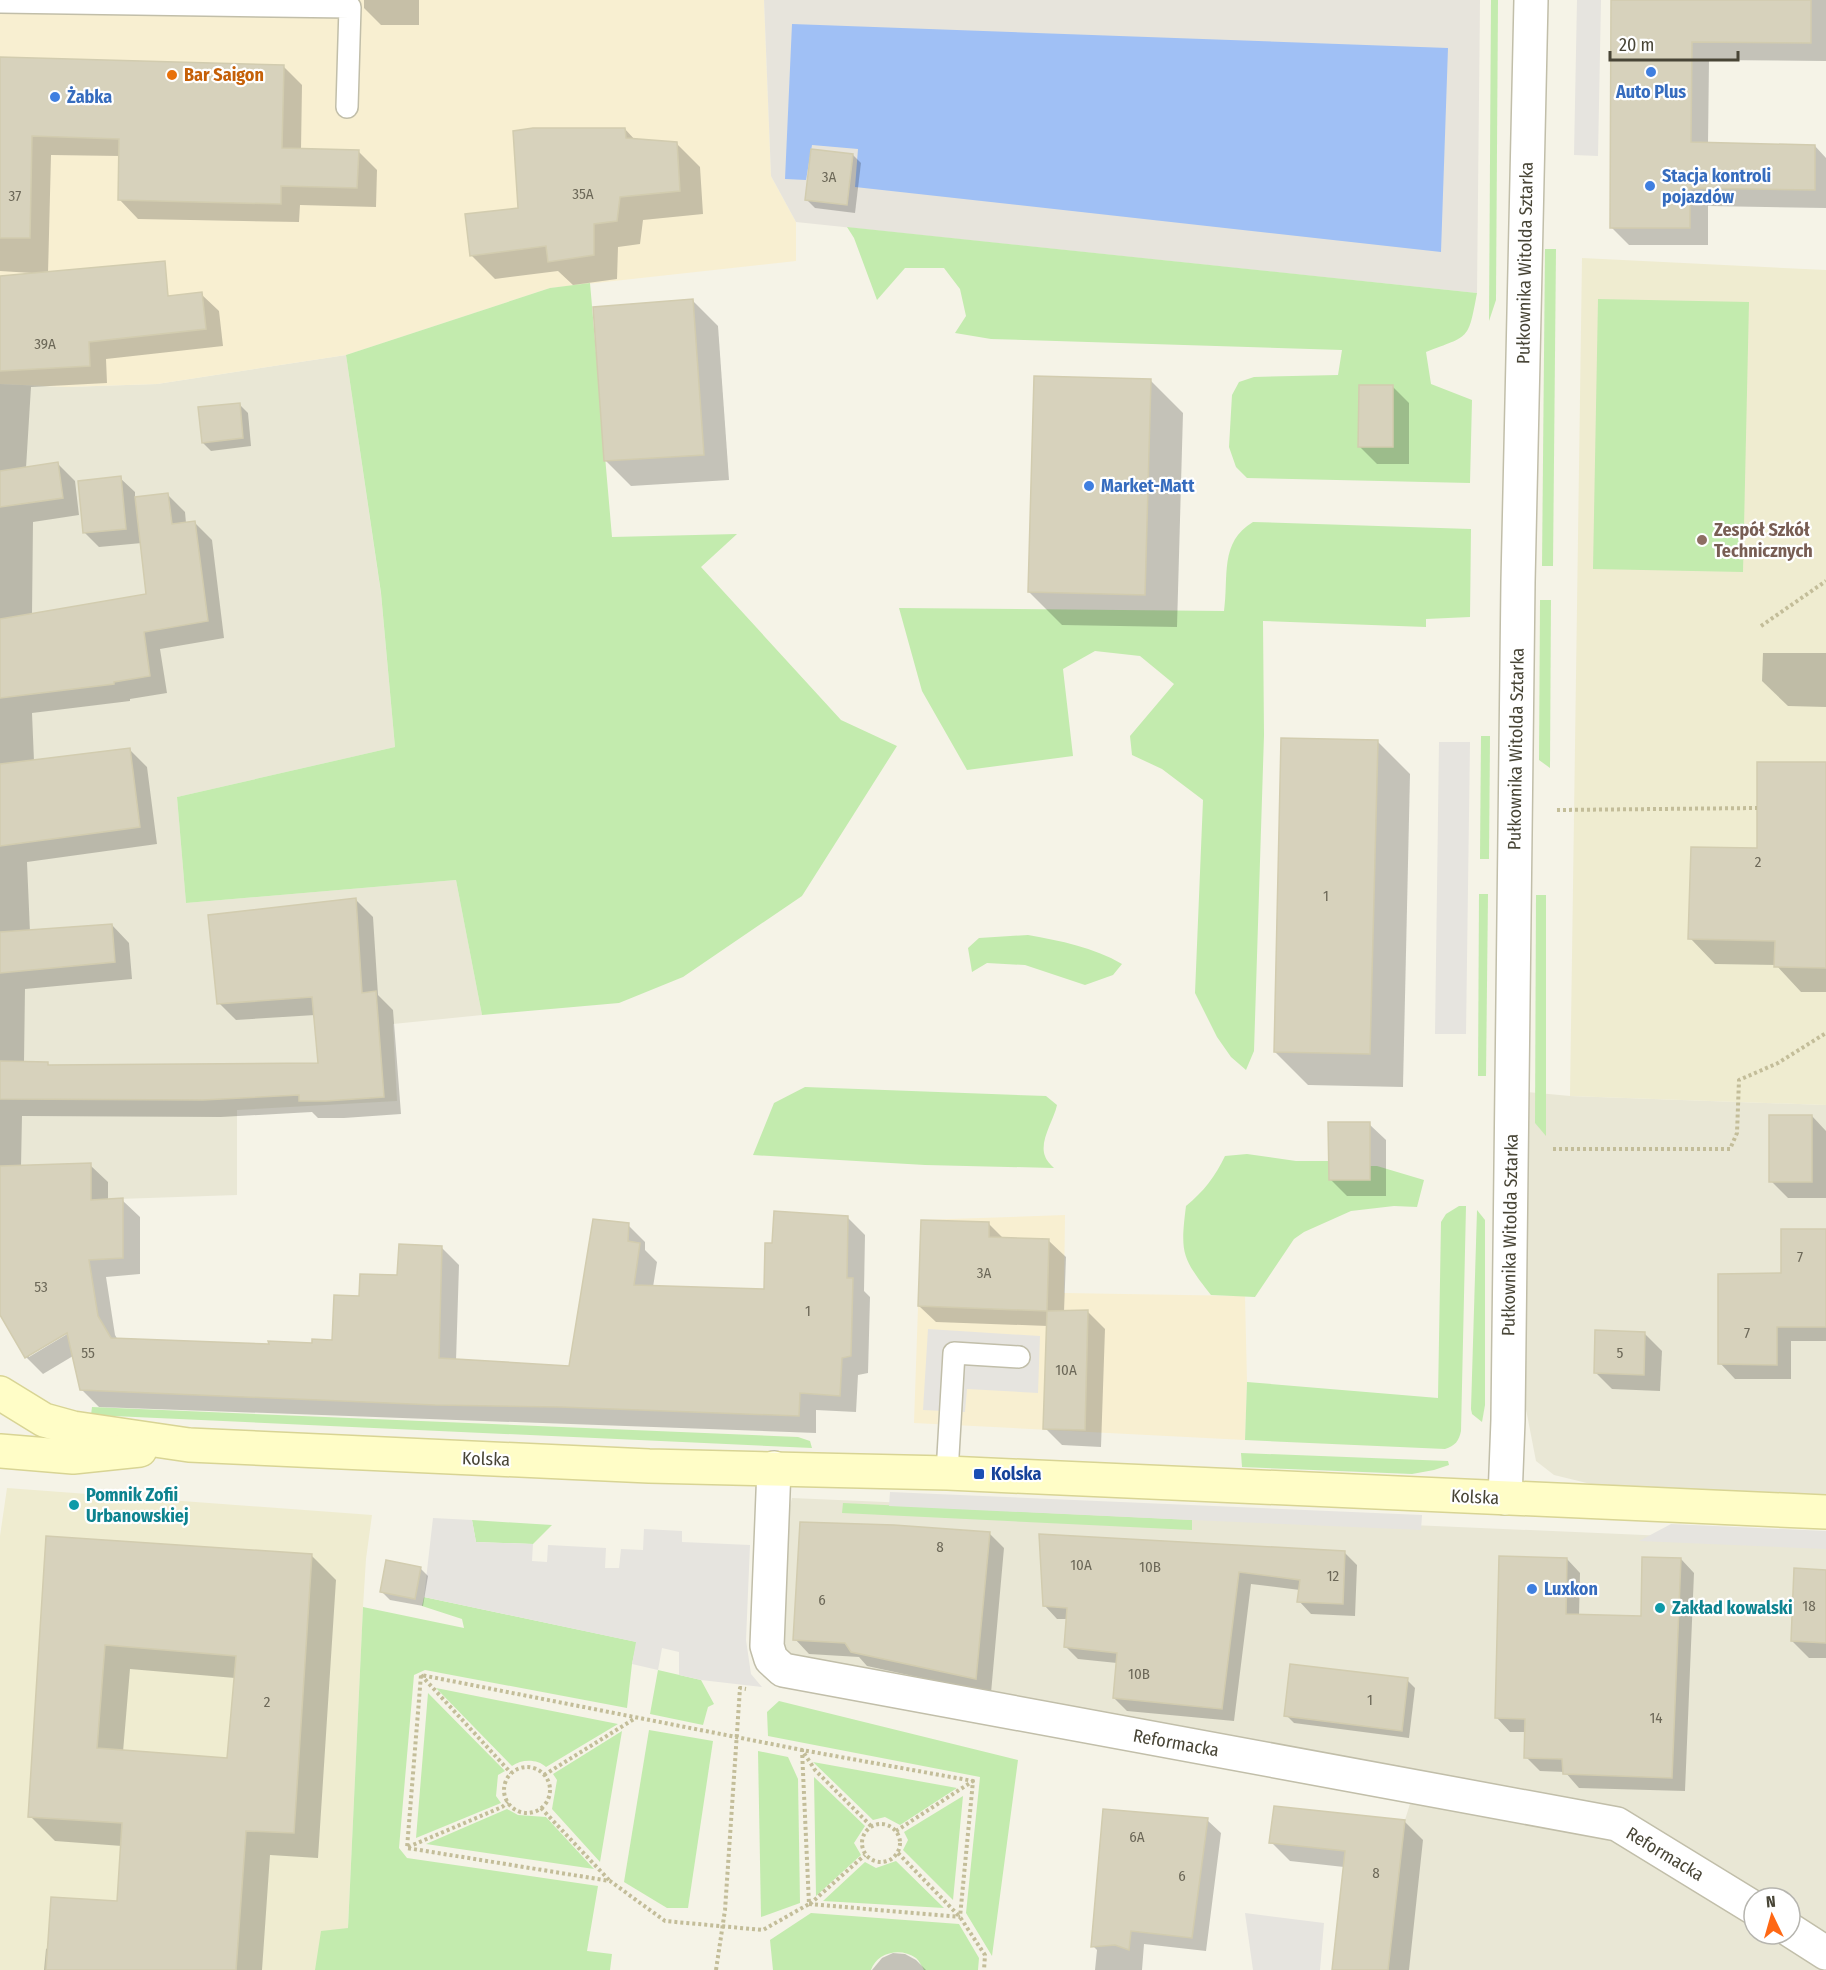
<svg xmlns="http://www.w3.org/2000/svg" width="1826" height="1970" viewBox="0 0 1826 1970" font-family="'Fira Sans Condensed',sans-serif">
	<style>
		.residential { fill: #e9e7d5 }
		.commercial { fill: #f8efd1 }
		.industrial { fill: #e7e4dc }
		.education { fill: #efecd0 }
		.green { fill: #c3ebae; fill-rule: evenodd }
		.parking { fill: #e6e4df }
		.water { fill: #a0c0f5 }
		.shadow { fill: #0003; fill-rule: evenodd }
		.building { fill: #d7d2bc; stroke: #d2ccaf; stroke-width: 1.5; fill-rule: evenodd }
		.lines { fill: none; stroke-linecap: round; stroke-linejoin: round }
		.lane-casing { stroke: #c1bea9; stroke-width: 24 }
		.street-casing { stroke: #c1bea9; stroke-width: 36 }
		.secondary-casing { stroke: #d8d494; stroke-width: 36 }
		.path { stroke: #c3bd99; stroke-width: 4; stroke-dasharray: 3 3; stroke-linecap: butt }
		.lane { stroke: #fff; stroke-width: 21 }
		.street { stroke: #fff; stroke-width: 33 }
		.secondary { stroke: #fffdc7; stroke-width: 33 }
		.shop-dot { fill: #3f7fe0; stroke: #fff; stroke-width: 2 }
		.food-dot { fill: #e8710a; stroke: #fff; stroke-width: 2 }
		.education-dot { fill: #8d6e63; stroke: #fff; stroke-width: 2 }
		.transit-dot { fill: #1a4fb4; stroke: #fff; stroke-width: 2 }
		.culture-dot { fill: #0f9aa8; stroke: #fff; stroke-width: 2 }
		.labels { text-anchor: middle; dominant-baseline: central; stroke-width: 4.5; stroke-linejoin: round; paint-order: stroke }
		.number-label { font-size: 15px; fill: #6c6858 }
		.food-label { font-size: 18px; font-weight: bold; fill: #c56008; stroke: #fff; text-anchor: start }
		.shop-label { font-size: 18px; font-weight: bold; fill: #366cbe; stroke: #fff; text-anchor: start }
		.street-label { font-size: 18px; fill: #484536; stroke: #fff }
		.education-label { font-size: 18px; font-weight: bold; fill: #785e54; stroke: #fff; text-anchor: start }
		.transit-label { font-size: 18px; font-weight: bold; fill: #164399; stroke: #fff; text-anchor: start }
		.culture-label { font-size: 18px; font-weight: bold; fill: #0d838f; stroke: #fff; text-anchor: start }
	</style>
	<rect width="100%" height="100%" fill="#f5f3e7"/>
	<g class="residential">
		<polygon points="346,355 381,594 395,747 177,797 186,903 456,880 482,1015 393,1024 397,1101 237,1110 237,1195 0,1203 0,384 66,387 157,384"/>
		<polygon points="1527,1092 1570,1096 1826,1105 1826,1495 1595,1485 1554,1475 1536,1461 1524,1399"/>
		<polygon points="792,1498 1826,1543 1826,1938 1790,1917 1790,1898 1759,1898 1625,1819 791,1667 781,1643 787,1517"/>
		<polygon points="1413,1794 1622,1840 1754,1918 1754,1934 1781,1934 1826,1960 1826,1970 1388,1970 1405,1820"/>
	</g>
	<g class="commercial">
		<polygon points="0,0 764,0 771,176 796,222 796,261 550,288 346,355 157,384 66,387 0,384"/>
		<polygon points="1065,1215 1064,1293 1245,1296 1247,1382 1245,1440 914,1423 921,1220"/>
	</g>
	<polygon class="industrial" points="764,0 1480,0 1477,293 796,222 771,176"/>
	<g class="education">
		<polygon points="1582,258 1826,270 1826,1105 1570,1096"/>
		<polygon points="7,1488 372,1515 366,1559 363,1607 346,1970 0,1970 0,1536"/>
	</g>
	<g class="green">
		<polygon points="1491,0 1498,0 1496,300 1489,321"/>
		<path d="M847 227 1477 293C1468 341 1470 335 1426 352L1431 384 1472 400 1470 483 1247 478 1236 467 1229 447 1232 395 1239 382 1254 377 1338 375 1342 350 991 339 955 333 966 316 960 289 944 268H905L877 300 854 238ZM1359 385H1393V447H1359Z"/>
		<polygon points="1545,249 1556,249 1553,566 1542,566"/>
		<polygon points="590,283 612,537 737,534 701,567 841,720 897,746 802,896 683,977 619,1003 482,1015 456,880 186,903 177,797 395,747 381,593 346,355 550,288"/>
		<polygon points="1598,299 1749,302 1743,572 1593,569"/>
		<path d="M1253 522 1471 529 1470 617 1426 619V627L1263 621 1264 735 1254 1051 1246 1070 1231 1057 1217 1037 1195 993 1203 800 1162 769 1132 755 1130 736 1174 684 1140 656 1095 651 1063 669 1073 756 967 770 922 691 899 608 1224 611C1229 577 1219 542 1253 522Z"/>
		<polygon points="1540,600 1551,600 1550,768 1539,760"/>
		<polygon points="1481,736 1490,736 1489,859 1480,859"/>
		<polygon points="1479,894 1488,894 1486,1076 1478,1076"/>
		<polygon points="1536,895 1546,895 1546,1136 1535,1123"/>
		<path d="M1028 935C1061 941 1093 947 1122 964L1113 975 1085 985 1025 965 987 963 972 972 968 948 979 938Z"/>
		<path d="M805 1087 1046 1096 1057 1105C1054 1120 1039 1141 1045 1156 1046 1160 1051 1165 1054 1168L925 1165 753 1155 774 1103Z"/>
		<path d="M1247 1154 1296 1161H1329V1180H1369L1370 1166H1377L1424 1180 1417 1207 1394 1206 1351 1211 1304 1232 1294 1239 1255 1297 1211 1295C1182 1258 1180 1254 1186 1206 1204 1191 1215 1177 1225 1156Z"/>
		<path d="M1459 1206H1466L1461 1431C1459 1441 1455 1446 1445 1449L1245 1440 1247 1382 1438 1398 1441 1222 1446 1214Z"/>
		<polygon points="1477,1210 1485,1220 1485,1405 1482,1422 1472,1414 1471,1409"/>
		<polygon points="92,1407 798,1437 810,1441 812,1448 91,1415"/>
		<polygon points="1241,1453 1448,1461 1449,1465 1434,1470 1412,1474 1242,1467"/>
		<polygon points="843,1503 1192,1520 1192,1530 842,1513"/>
		<polygon points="472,1520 552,1525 533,1544 476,1542"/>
		<polygon points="424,1597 637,1642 632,1664 627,1708 425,1670 414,1675 399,1848 407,1858 598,1886 587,1951 612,1954 610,1970 315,1970 321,1931 348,1928 363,1607 464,1628 462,1619 422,1606"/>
		<polygon points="658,1670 701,1680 714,1704 708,1707 703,1725 650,1714"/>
		<path d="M436 1688 618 1724 546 1767C537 1759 522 1759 512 1766Z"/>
		<polygon points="428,1693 505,1771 498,1775 496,1796 501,1803 416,1838"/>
		<polygon points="779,1701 1018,1760 992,1956 966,1913 980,1777 768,1736 767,1712"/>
		<polygon points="649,1730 713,1741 688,1908 667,1908 624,1882"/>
		<polygon points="622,1731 600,1862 552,1809 557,1780 553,1774"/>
		<polygon points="758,1751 788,1757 798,1779 800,1903 761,1917"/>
		<polygon points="813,1762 957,1788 900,1825 885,1817 873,1820"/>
		<polygon points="814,1777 865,1826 854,1843 861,1855 816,1896"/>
		<polygon points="963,1796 953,1900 903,1850 908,1840 904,1832"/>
		<polygon points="507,1809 518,1815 546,1817 594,1869 426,1844"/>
		<polygon points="896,1861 944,1908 823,1901 865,1862 876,1868"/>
		<path d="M811 1913 959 1924 979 1958 978 1970H924C922 1966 919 1961 916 1958 901 1947 877 1952 871 1970H773L770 1940Z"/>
	</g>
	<g class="parking">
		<polygon points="1577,0 1601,0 1598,156 1574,155"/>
		<polygon points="1439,742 1470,742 1466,1034 1435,1034"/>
		<polygon points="928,1329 1040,1336 1038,1393 967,1389 965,1412 923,1410"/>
		<polygon points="890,1492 1422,1515 1421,1530 1192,1520 889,1506"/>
		<polygon points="433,1518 472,1520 476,1542 533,1544 532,1561 547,1562 548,1545 606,1548 605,1568 619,1568 621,1549 643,1550 644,1529 682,1531 682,1542 750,1545 746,1640 751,1674 762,1687 701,1680 679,1675 679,1652 662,1648 658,1670 632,1664 636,1642 424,1597"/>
		<polygon points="1671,1524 1826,1531 1826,1549 1639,1541"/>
		<polygon points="1245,1913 1324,1923 1320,1970 1253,1970"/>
	</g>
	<polygon class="water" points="792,24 1448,48 1441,252 855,187 858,149 812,145 806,180 785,179"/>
	<g class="shadow">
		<polygon points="364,0 419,0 419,25 381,25 364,8"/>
		<polygon points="1613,0 1826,0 1826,61 1709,60 1708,144 1815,146 1826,158 1826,208 1708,206 1708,245 1629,245 1611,227"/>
		<polygon points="0,58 283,66 302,85 301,150 358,151 377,170 376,207 300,205 299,222 138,219 119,199 120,156 51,155 48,274 0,271"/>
		<polygon points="625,129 636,141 676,143 700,167 703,214 643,220 640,244 618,247 617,279 573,285 558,271 495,279 471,255 519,209"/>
		<polygon points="853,155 861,163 855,213 815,208 807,200"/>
		<path d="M201 294 219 311 223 346 106 359 107 383 31 387 26 468 57 463 75 481 79 515 33 522 32 615 148 596 142 543 99 547 84 532 120 478 135 492V498L168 495 185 512 186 523 194 522 212 540 224 638 160 649 167 693 130 699V701L32 713 34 761 129 749 147 767 157 844 27 862 30 932 112 925 129 943 132 979 25 989 24 1063H47L50 1066 319 1065 315 1015 236 1020 219 1003 356 900 373 917 378 995 393 1010 401 1114 344 1118H318L312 1112 221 1117 22 1116 21 1167 90 1165 108 1182V1201L122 1200 140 1217V1274L106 1277 115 1335 118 1340 270 1346 313 1345 334 1341 360 1298 399 1277 442 1248 459 1265 456 1361 571 1368 628 1225 645 1242V1250L657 1262 653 1287 766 1291 848 1218 865 1235 864 1291 870 1297 868 1373 858 1375 856 1412 816 1410V1433L99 1407 81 1389 73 1356 43 1374 26 1357 0 1312V311ZM72 1328 74 1330 29 1357V1354Z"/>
		<polygon points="693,301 718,326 729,480 631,486 606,461"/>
		<polygon points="1150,380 1183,413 1177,627 1062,625 1029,592"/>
		<polygon points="1392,386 1409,403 1409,464 1377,464 1360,447"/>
		<polygon points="240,405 248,413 251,446 211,451 203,443"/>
		<polygon points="1763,653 1826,653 1826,707 1788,706 1762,681"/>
		<polygon points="1377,741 1410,774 1403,1087 1308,1085 1275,1052"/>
		<polygon points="1826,764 1826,992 1801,992 1776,965 1715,964 1690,938"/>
		<polygon points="1812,1116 1826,1131 1826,1198 1788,1198 1771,1181"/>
		<polygon points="1369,1124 1386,1140 1386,1196 1347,1196 1330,1179"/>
		<polygon points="989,1224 1004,1239 1049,1241 1066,1257 1064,1312 1088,1312 1105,1329 1101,1447 1062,1445 1045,1428 1048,1326 936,1322 919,1306"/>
		<polygon points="1826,1231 1826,1341 1791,1341 1791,1379 1735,1379 1720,1363 1782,1275"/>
		<polygon points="1645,1334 1662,1351 1660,1391 1612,1389 1595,1372"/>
		<polygon points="989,1533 1004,1548 991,1693 867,1666 859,1657 809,1654 795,1639"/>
		<path d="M47 1538 311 1555 336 1580 318 1858 270 1855 262 1970H44L46 1949 119 1903 122 1846 55 1841 30 1816ZM130 1669 235 1678 229 1760 123 1752Z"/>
		<polygon points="1344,1552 1357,1565 1355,1616 1311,1614 1299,1601 1300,1590 1251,1584 1234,1721 1127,1711 1114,1698 1117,1663 1078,1659 1065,1646 1068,1619 1057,1619 1045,1606"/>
		<polygon points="1567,1559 1580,1573 1579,1616 1642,1618 1681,1559 1694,1573 1685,1791 1579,1788 1565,1772 1540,1771 1526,1757 1526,1732 1510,1732 1497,1718"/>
		<polygon points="420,1568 428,1576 423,1606 390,1600 382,1592"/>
		<polygon points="1826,1571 1826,1658 1809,1658 1792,1641"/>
		<polygon points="1407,1680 1415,1688 1409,1738 1294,1723 1286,1715"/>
		<polygon points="1207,1820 1221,1833 1206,1951 1144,1944 1142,1970 1095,1970 1097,1950 1093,1946"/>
		<polygon points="1404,1821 1423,1840 1409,1970 1333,1970 1344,1867 1290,1861 1271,1842"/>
		<polygon points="893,1953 905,1954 916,1960 926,1970 872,1970 882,1958"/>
	</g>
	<g class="building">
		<polygon points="1611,0 1811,0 1811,43 1692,42 1691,142 1815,145 1815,190 1690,188 1690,228 1610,228"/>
		<polygon points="0,57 284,65 282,148 359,150 357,188 281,186 281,204 118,200 119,139 32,136 30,238 0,238"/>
		<polygon points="533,128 625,128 626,138 677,142 680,191 620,197 617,221 594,224 594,255 548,262 546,246 470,256 465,214 518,208 513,131"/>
		<polygon points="811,149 853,154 847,205 805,200"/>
		<polygon points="165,261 168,296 202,292 206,329 89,342 90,366 0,371 0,276"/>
		<polygon points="693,299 704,455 604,461 593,307"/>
		<polygon points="1034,376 1151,379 1145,595 1028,592"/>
		<polygon points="1359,385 1393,385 1393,447 1358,447"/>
		<polygon points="240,403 243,438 202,443 198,407"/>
		<polygon points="58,462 63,498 0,507 0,471"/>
		<polygon points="121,476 126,529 83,533 78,481"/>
		<polygon points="168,493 172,524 195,521 208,621 144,632 150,676 114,682 114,684 0,698 0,619 146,594 135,497"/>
		<polygon points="1281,738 1378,740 1370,1054 1274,1052"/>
		<polygon points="130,748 140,827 0,846 0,764"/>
		<polygon points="1757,762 1826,762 1826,968 1774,967 1775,941 1688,939 1691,847 1757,848"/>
		<polygon points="356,898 362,993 376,991 384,1097 326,1101 299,1101 299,1095 203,1100 0,1099 0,1061 48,1062 48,1065 318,1063 312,997 217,1004 208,915"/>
		<polygon points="112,924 115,962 0,973 0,932"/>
		<rect x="1769" y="1115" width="43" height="67"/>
		<polygon points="1328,1122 1370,1122 1370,1180 1329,1180"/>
		<polygon points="91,1163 91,1200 123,1198 123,1258 89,1260 98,1316 111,1338 269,1344 268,1341 312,1343 312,1339 332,1340 334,1295 359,1296 360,1274 397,1275 399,1244 442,1246 439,1358 569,1366 593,1219 629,1223 628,1241 640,1243 634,1285 764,1289 765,1243 772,1243 774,1211 848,1216 847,1278 853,1278 851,1356 842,1358 840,1396 800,1393 799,1416 560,1407 435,1405 80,1390 67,1333 25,1358 0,1315 0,1166"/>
		<polygon points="921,1220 989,1222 989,1237 1049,1239 1047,1311 918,1306"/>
		<polygon points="1781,1229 1826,1229 1826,1327 1777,1327 1777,1365 1718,1364 1718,1274 1781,1273"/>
		<polygon points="1088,1310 1085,1430 1043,1429 1047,1311"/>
		<polygon points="1595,1330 1645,1332 1644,1375 1594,1373"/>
		<polygon points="800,1522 894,1525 990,1532 976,1679 851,1652 845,1643 793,1640"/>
		<polygon points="1039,1534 1345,1551 1343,1604 1297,1602 1300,1580 1239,1572 1222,1709 1113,1698 1117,1653 1064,1647 1067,1608 1043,1606"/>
		<path d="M46 1536 312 1554 294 1833 246 1831 236 1970H46L51 1897 117 1901 122 1823 28 1817ZM105 1645 236 1656 227 1758 97 1748Z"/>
		<polygon points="1499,1556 1567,1558 1566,1614 1641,1616 1642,1557 1681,1558 1672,1778 1563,1774 1562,1759 1524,1758 1525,1719 1495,1718"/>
		<polygon points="386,1560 421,1567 415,1599 380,1592"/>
		<polygon points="1794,1568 1826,1570 1826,1643 1791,1641"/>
		<polygon points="1290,1664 1408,1678 1402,1731 1284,1716"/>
		<polygon points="1274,1806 1405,1820 1388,1970 1332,1970 1345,1851 1269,1843"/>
		<polygon points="1103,1809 1208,1818 1192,1938 1131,1931 1129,1950 1115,1945 1091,1947"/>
	</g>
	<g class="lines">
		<defs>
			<g id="lane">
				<polyline points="0,2 350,7 347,107"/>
				<polyline points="947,1473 954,1353 1019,1357"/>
			</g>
			<g id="street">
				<polyline points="774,1468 767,1646 771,1659 783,1670 1617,1824 1754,1908"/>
				<polyline points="1505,1498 1508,1420 1518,582 1531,0"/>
				<polyline points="1790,1930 1826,1953"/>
			</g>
			<g id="secondary">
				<polyline points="0,1393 44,1420 73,1428 189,1445 649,1466 947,1473 1826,1512"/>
				<polyline points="0,1451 73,1457 140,1450"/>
			</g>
		</defs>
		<use href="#lane" class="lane-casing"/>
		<use href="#street" class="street-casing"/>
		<use href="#secondary" class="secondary-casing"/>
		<g class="path">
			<polyline points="1761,626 1826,581"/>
			<polyline points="1557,810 1757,808"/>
			<polyline points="1553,1149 1730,1149 1737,1133 1739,1080 1778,1063 1826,1033"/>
			<polyline points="421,1675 511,1773"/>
			<circle cx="527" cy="1790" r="23"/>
			<polyline points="544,1775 634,1719"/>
			<polyline points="541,1808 609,1880"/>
			<circle cx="881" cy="1843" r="19"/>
			<polyline points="871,1826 815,1770 802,1750 421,1675 407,1848 610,1881 665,1921 763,1930 809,1904 802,1750 973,1781 960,1917"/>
			<polyline points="896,1831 973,1781"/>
			<polyline points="408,1847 502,1807 508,1802"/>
			<polyline points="898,1853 960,1917 985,1955 984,1970"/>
			<polyline points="809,1904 960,1917"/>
			<polyline points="810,1904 865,1855"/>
			<polyline points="716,1970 725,1910 740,1688 746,1689"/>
		</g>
		<use href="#lane" class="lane"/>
		<use href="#street" class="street"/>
		<use href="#secondary" class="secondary"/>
	</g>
	<g class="shop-dot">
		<circle cx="1651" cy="72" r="6"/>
		<circle cx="55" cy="97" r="6"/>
		<circle cx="1650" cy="186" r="6"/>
		<circle cx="1089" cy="486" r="6"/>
		<circle cx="1532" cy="1589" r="6"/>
	</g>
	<circle class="food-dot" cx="172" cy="75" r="6"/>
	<circle class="education-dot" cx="1702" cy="540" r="6"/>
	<rect class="transit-dot" x="973" y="1468" width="12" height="12" rx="3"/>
	<g class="culture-dot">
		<circle cx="74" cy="1505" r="6"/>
		<circle cx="1660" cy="1608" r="6"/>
	</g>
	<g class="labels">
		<g class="number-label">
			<text x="829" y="177">3A</text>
			<text x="583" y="194">35A</text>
			<text x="15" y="196">37</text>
			<text x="45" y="344">39A</text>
			<text x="1758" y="862">2</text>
			<text x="1326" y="896">1</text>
			<text x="1800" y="1257">7</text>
			<text x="984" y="1273">3A</text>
			<text x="41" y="1287">53</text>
			<text x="808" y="1311">1</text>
			<text x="1747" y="1333">7</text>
			<text x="88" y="1353">55</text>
			<text x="1620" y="1353">5</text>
			<text x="1066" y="1370">10A</text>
			<text x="940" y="1547">8</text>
			<text x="1081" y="1565">10A</text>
			<text x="1150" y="1567">10B</text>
			<text x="1333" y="1576">12</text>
			<text x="822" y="1600">6</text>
			<text x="1809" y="1606">18</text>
			<text x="1139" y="1674">10B</text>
			<text x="1370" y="1700">1</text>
			<text x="267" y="1702">2</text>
			<text x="1656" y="1718">14</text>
			<text x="1137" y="1837">6A</text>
			<text x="1376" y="1873">8</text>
			<text x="1182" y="1876">6</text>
		</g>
		<g class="food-label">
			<text x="184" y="75">Bar Saigon</text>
		</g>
		<g class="shop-label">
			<text x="1651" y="92" text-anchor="middle">Auto Plus</text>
			<text x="67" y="97">Żabka</text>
			<text x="1662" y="176">Stacja kontroli<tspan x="1662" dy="21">pojazdów</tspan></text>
			<text x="1101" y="486">Market-Matt</text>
			<text x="1544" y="1589">Luxkon</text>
		</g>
		<g class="street-label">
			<text transform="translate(1525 263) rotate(-89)">Pułkownika Witolda Sztarka</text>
			<text transform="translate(1516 749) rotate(-89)">Pułkownika Witolda Sztarka</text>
			<text transform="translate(1510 1235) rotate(-89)">Pułkownika Witolda Sztarka</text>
			<text transform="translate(486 1459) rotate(2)">Kolska</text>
			<text transform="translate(1475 1497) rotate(3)">Kolska</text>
			<text transform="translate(1176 1743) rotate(10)">Reformacka</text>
			<text transform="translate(1665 1854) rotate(31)">Reformacka</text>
		</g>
		<g class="education-label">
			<text x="1714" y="530">Zespół Szkół<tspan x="1714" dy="21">Technicznych</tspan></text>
		</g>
		<g class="transit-label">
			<text x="991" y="1474">Kolska</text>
		</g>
		<g class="culture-label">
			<text x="86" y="1495">Pomnik Zofii<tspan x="86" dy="21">Urbanowskiej</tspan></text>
			<text x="1672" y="1608">Zakład kowalski</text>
		</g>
	</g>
	<g transform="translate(1772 1916) rotate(355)"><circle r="28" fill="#ffffff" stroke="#b6b5af" stroke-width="1.5"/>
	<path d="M0-4.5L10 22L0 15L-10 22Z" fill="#ff6814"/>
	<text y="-9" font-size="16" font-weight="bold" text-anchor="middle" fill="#484536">N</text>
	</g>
	<path d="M1610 51v9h128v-9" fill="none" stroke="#484536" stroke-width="3"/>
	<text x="1619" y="51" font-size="18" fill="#484536" stroke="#ffffff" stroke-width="4.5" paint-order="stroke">20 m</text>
</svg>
